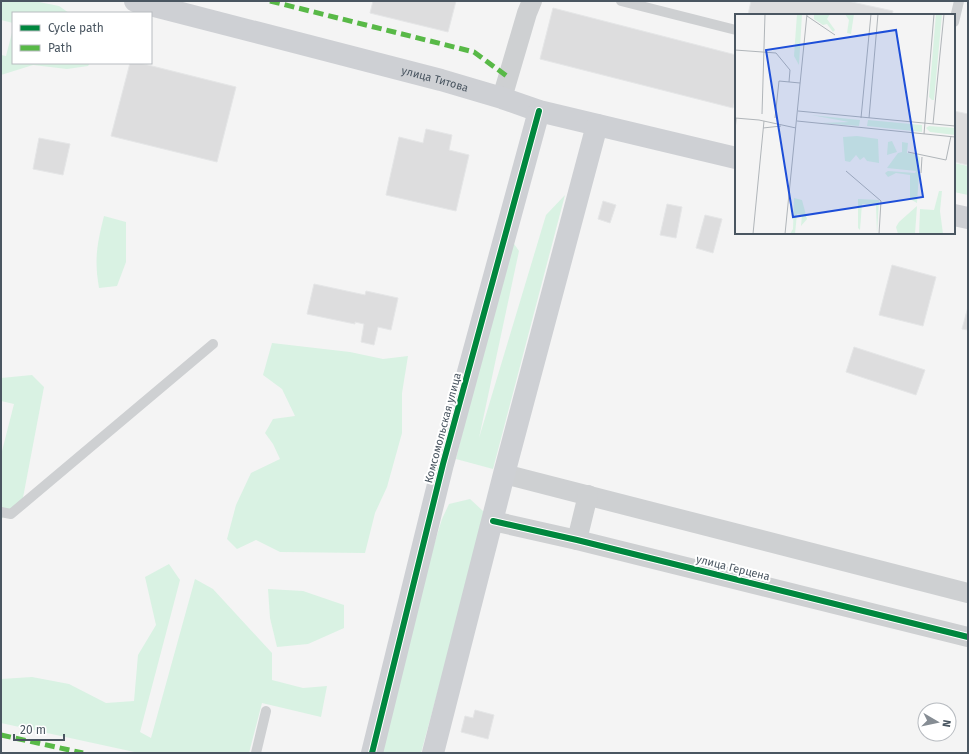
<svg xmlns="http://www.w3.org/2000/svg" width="969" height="754" viewBox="0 0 969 754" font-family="'Fira Sans',sans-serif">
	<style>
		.green { fill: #d9f2e3 }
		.building { fill: #ddddde; stroke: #e5e6e7 }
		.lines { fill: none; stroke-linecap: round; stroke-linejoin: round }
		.lane { stroke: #ced0d2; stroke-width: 10 }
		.street { stroke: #ced0d2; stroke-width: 20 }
		.secondary { stroke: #ced0d4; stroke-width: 22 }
		.quiet { stroke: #58b947; stroke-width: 5; stroke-dasharray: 10 5; stroke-linecap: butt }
		.cycleway-casing { stroke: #fff; stroke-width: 8 }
		.cycleway { stroke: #00873e; stroke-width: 6 }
		.labels { text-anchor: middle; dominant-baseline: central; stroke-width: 4; stroke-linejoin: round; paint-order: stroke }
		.street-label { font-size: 11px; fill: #4a5661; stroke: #fff }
		.inset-road { fill: none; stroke: #b0b5b9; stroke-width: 1 }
		.view { fill: #1d4ed8; fill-opacity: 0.15; stroke: #1d4ed8; stroke-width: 2 }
		.inset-edge { fill: none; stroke: #4a5661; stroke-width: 2 }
	</style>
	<rect width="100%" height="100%" fill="#f4f4f4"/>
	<g class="green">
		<polygon points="34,1 59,6 69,13 13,13 13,23 1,20 1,2"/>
		<polygon points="13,29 13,63 90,63 88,66 67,69 33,65 1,75 1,55 6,56"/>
		<polygon points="954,163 968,166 968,195 954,192"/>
		<polygon points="565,195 493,469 456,459 510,238 519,251 479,438 546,215"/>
		<path d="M104 216 126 222V262L117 286 99 288C94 259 97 244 104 216Z"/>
		<polygon points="272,343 350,352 383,359 408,356 402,393 402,433 387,487 375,513 365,553 280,552 256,540 237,549 227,539 236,505 251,473 280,459 273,444 265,433 273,419 295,416 282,389 263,375"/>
		<polygon points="32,375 44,387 22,503 1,519 1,455 14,404 1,401 1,378"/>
		<polygon points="470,499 484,512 474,558 421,753 379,753 413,612 442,519 449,504"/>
		<polygon points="169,564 180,580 140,732 151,738 195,579 213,589 272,653 272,680 303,688 327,686 321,717 262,703 249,753 139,753 1,723 1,679 32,677 69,684 106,703 134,701 138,655 156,625 145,577"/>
		<polygon points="268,589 303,591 344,605 344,628 308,644 277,647 270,618"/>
	</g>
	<g class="building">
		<polygon points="373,1 456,1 448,32 370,13"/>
		<polygon points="751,1 847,1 893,11 892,15 748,15"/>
		<polygon points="553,8 736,55 736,96 733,108 540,59"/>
		<polygon points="130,63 140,63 236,87 217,162 111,136"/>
		<polygon points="954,111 968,114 968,165 954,162"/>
		<polygon points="426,129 452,135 449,150 469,155 456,211 386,195 399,137 423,143"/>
		<polygon points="39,138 70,144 63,175 33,169"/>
		<polygon points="603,201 616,205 610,223 598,219"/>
		<polygon points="667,204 682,207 676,238 660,235"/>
		<polygon points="705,215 722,219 713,253 696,248"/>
		<polygon points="892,265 936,277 923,326 879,315"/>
		<polygon points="314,284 365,295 366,291 398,298 391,330 378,327 374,345 361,342 364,324 355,322 355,324 307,314"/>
		<polygon points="968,307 968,330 962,329"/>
		<polygon points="854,347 925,370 916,395 846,372"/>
		<polygon points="475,710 494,715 488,739 461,732 465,716 473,718"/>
	</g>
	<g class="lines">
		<g class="lane">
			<polyline points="621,1 736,30"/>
			<polyline points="954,22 959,1"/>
			<polyline points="1,512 11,514 213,344"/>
			<polyline points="256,753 266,711"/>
		</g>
		<g class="street">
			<polyline points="502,98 527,13 532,1"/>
			<polyline points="504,474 968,593"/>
			<polyline points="493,521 577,540 968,637"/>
			<polyline points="577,540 588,495"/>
		</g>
		<g class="secondary">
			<path id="s1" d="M135 1 441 80 502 98 539 111 736 158"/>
			<polyline points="954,215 968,218"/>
			<polyline points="372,753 443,464 539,111"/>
			<polyline points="433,753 504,474 597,125"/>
		</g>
		<g class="quiet">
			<polyline points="270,1 474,52 508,77"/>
			<polyline points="1,735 83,753"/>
		</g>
		<defs>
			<g id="cycleway">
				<polyline points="493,521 577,540 968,637"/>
				<polyline points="372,753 443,464 539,111"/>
			</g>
		</defs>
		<use href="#cycleway" class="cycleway-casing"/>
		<use href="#cycleway" class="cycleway"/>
	</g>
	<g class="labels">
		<g class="street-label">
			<text stroke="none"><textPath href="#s1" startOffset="310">улица Титова</textPath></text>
			<text transform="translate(443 428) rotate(-75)">Комсомольская улица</text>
			<text transform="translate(733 568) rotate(14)">улица Герцена</text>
		</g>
	</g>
	<g transform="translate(735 14)">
		<rect width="220" height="220" fill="#f4f4f4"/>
		<path d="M62 0H67L64 51 59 42ZM79 0H95L92 5 100 16 98 18 92 10 88 11 79 5ZM110 0H119L116 20 112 19 114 6ZM201 0H207L199 86H197L194 83ZM76 101 125 106 124 112 85 109 114 108ZM133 106 187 111V118L132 112ZM194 112 220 114V121L195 118 191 114ZM122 122 143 125 144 149 132 147 129 143 125 146 121 141 115 148 110 147 108 123ZM157 127 162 138 152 141 153 128ZM167 128 173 129 172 139 182 140 185 144 182 189 175 185V161L161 159 153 163 150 159 153 157 180 159 181 157 152 154 163 139 167 138ZM204 177H207L205 197 208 220H184L185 195 199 196ZM59 184 67 186 72 205 66 212 67 201 62 200 60 220H55L58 215ZM123 185 144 186 142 220 141 191 127 190 125 216 123 214ZM182 192 180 220H163L161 213 164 208Z" fill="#d9f2e3"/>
		<path class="inset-road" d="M72 2 100 21M0 36 41 39 55 56 54 68M63 97 220 112M27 100 30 0M0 104 24 106 61 114M40 104 44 67 65 69M126 104 136 0M134 104 143 0M62 107 220 123M198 110 209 0M28 114 46 112M0 118 1 104M189 120 199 0M173 138 211 146 216 122M111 157 146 187 144 220M186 159 187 143M18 220 29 107M50 220 72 0"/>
		<path class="view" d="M161 16 188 183 58 203 31 36Z"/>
		<rect width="220" height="220" class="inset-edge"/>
	</g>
	<rect width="969" height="754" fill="none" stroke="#4a5661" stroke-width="4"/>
	<rect x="12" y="12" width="140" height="52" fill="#ffffff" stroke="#b7bbc0"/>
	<rect x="20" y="25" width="20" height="6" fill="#00873e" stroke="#b7bbc0"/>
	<text x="48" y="32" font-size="12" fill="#4a5661">Cycle path</text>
	<rect x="20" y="45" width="20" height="6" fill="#58b947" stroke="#b7bbc0"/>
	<text x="48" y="52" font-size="12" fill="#4a5661">Path</text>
	<g transform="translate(937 722) rotate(99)"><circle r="19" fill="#ffffff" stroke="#b7bbc0"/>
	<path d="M0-3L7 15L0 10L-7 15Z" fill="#868d94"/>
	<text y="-6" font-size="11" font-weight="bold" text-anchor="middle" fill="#4a5661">N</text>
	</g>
	<path d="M14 734v6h50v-6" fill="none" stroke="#4a5661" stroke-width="2"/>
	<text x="20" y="734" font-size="12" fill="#4a5661" stroke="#ffffff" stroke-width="3" paint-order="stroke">20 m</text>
</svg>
